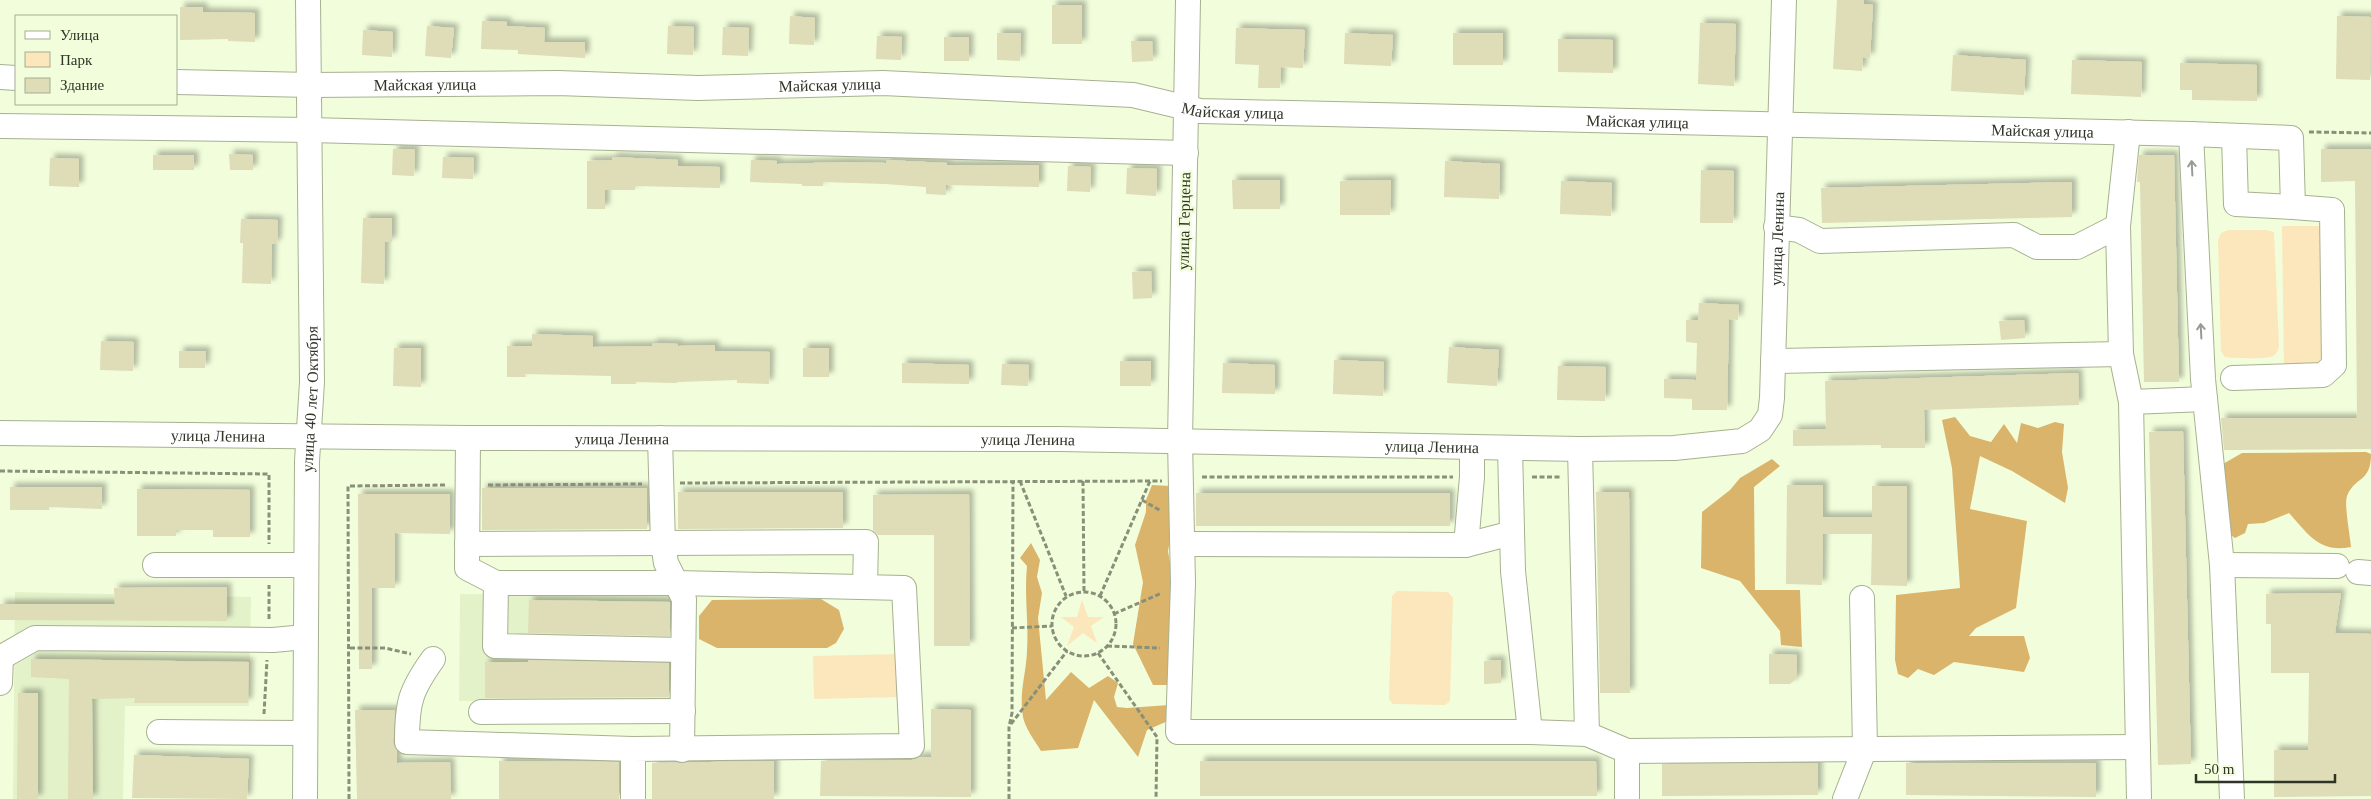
<svg xmlns="http://www.w3.org/2000/svg" width="2371" height="799" viewBox="0 0 2371 799" font-family="Georgia,serif">
	<style>
		.built { fill: #e4f2c9 }
		.green { fill: #fce6bb }
		.forest { fill: #d9b46a }
		.building { fill: #dfdcb8; filter: url(#shadow) }
		.lines { fill: none; stroke-linecap: round; stroke-linejoin: round }
		.minor-casing { stroke: #a6b190; stroke-width: 26 }
		.path { stroke: #889079; stroke-width: 3; stroke-dasharray: 5 2.5; stroke-linecap: butt }
		.minor { stroke: #fff; stroke-width: 24 }
		.oneway { stroke: #989a93 }
		.labels { text-anchor: middle; dominant-baseline: central; stroke-width: 5; stroke-linejoin: round; paint-order: stroke }
		.street-label { font-size: 16px; fill: #303427; stroke: #f2fedb }
	</style>
	<defs>
		<filter id="shadow"><feDropShadow dx="4.5" dy="-4.5" stdDeviation="2.5" flood-color="#0004"/></filter>
	</defs>
	<rect width="100%" height="100%" fill="#f2fedb"/>
	<g class="built">
		<polygon points="15,592 251,597 249,706 125,706 123,799 13,799"/>
		<polygon points="460,594 680,596 677,702 459,701"/>
	</g>
	<g class="green">
		<polygon points="2282,226 2327,226 2323,365 2284,371"/>
		<path d="M2228 230H2266L2274 232 2279 346C2278 350 2277 354 2273 356 2266 360 2235 358 2225 357L2221 351 2218 240 2221 233Z"/>
		<polygon points="1397,591 1448,592 1453,598 1450,701 1445,705 1393,704 1389,699 1392,596"/>
		<polygon points="1082,600 1088,617 1104,617 1091,626 1097,643 1083,633 1067,646 1074,627 1061,617 1077,617"/>
		<polygon points="900,654 901,697 814,699 813,656"/>
	</g>
	<g class="forest">
		<polygon points="1955,417 1970,436 1991,442 2004,424 2017,443 2021,423 2038,428 2055,422 2064,424 2062,452 2068,488 2065,503 2012,471 1980,456 1970,509 2027,521 2016,608 1976,628 1969,636 2024,636 2030,658 2024,672 1954,662 1934,675 1918,669 1908,678 1898,674 1895,660 1896,595 1960,588 1952,468 1942,420"/>
		<path d="M2366 452 2371 454C2371 483 2355 476 2347 496 2344 505 2350 535 2351 547 2319 553 2309 535 2289 513L2264 523 2248 524 2245 533 2235 538 2228 533 2223 464 2242 453Z"/>
		<polygon points="1772,459 1780,466 1754,487 1755,590 1800,590 1802,647 1781,645 1780,631 1740,581 1701,568 1702,512 1730,490 1740,478"/>
		<polygon points="1152,485 1170,486 1171,535 1168,551 1172,574 1176,685 1153,685 1133,644 1143,582 1135,545 1146,512 1146,500"/>
		<path d="M1031 543 1040 560 1037 577 1042 593 1038 618 1046 700 1071 672 1089 688 1108 676 1118 683 1114 697 1117 707 1127 708 1169 705 1168 721 1147 730 1138 757 1094 700 1078 748 1041 751C1035 741 1025 728 1023 717 1019 690 1026 676 1027 651 1029 623 1024 595 1027 566L1020 558Z"/>
		<polygon points="821,599 839,610 844,629 836,643 827,648 717,648 699,639 699,616 712,600"/>
	</g>
	<g class="building">
		<polygon points="1837,0 1864,0 1864,4 1873,5 1870,58 1863,57 1862,71 1833,69"/>
		<rect x="1052" y="5" width="30" height="39"/>
		<polygon points="180,7 203,7 203,12 255,13 255,42 228,41 228,39 180,40"/>
		<polygon points="790,16 815,18 814,45 789,44"/>
		<polygon points="2337,16 2371,17 2370,80 2336,79"/>
		<polygon points="482,21 507,22 507,26 545,28 544,42 585,42 585,58 518,54 518,50 481,49"/>
		<polygon points="1700,23 1736,24 1734,86 1698,84"/>
		<polygon points="427,26 454,28 451,58 425,56"/>
		<polygon points="668,26 694,27 693,55 667,54"/>
		<polygon points="723,27 749,28 748,56 722,55"/>
		<polygon points="1236,28 1305,30 1303,68 1281,67 1280,88 1258,88 1259,65 1235,64"/>
		<polygon points="363,30 393,32 392,57 362,55"/>
		<polygon points="997,33 1021,33 1020,61 997,60"/>
		<polygon points="1345,33 1393,35 1391,66 1344,64"/>
		<rect x="1453" y="33" width="50" height="32"/>
		<polygon points="877,36 902,37 901,60 876,59"/>
		<rect x="944" y="37" width="25" height="24"/>
		<polygon points="1558,39 1613,40 1613,73 1558,72"/>
		<polygon points="1131,41 1152,41 1153,61 1132,62"/>
		<polygon points="1953,55 2026,60 2024,95 1951,91"/>
		<polygon points="2072,60 2142,62 2141,97 2071,94"/>
		<polygon points="2180,63 2257,65 2257,101 2192,100 2192,90 2180,90"/>
		<polygon points="393,149 415,149 414,176 392,175"/>
		<polygon points="2321,149 2371,149 2371,449 2224,450 2221,418 2357,418 2355,181 2321,182"/>
		<polygon points="229,154 253,155 253,170 230,170"/>
		<rect x="153" y="155" width="41" height="15"/>
		<polygon points="2139,155 2174,155 2179,382 2144,382 2140,182 2137,182"/>
		<polygon points="443,157 474,158 473,179 442,178"/>
		<polygon points="612,157 678,160 678,166 720,167 720,188 635,186 635,190 605,190 605,209 587,209 587,161 612,160"/>
		<polygon points="50,158 79,159 79,187 49,186"/>
		<polygon points="751,160 777,161 777,164 847,162 886,163 886,160 947,163 947,165 1039,165 1039,187 946,185 946,195 926,194 926,187 885,184 823,182 823,186 802,186 802,184 750,182"/>
		<polygon points="1445,161 1500,164 1499,199 1444,197"/>
		<polygon points="1068,166 1091,167 1090,192 1067,191"/>
		<polygon points="1127,168 1157,169 1156,196 1126,194"/>
		<polygon points="1701,170 1734,171 1733,223 1700,223"/>
		<polygon points="1232,180 1280,180 1280,209 1233,209"/>
		<polygon points="1391,180 1390,215 1340,215 1340,181"/>
		<polygon points="1561,181 1612,183 1611,216 1560,214"/>
		<polygon points="2072,182 2072,217 1822,223 1821,188"/>
		<polygon points="363,218 392,218 392,242 385,242 384,284 361,283"/>
		<polygon points="241,219 278,220 277,244 272,244 271,284 242,283 243,243 240,243"/>
		<polygon points="1151,271 1152,298 1133,299 1132,272"/>
		<polygon points="1699,303 1739,305 1738,320 1729,319 1727,410 1692,410 1692,399 1664,398 1664,379 1696,380 1697,343 1686,342 1686,320 1698,320"/>
		<polygon points="2024,320 2025,338 2001,340 1999,321"/>
		<polygon points="532,334 593,336 593,347 652,346 652,343 678,344 678,346 715,345 715,351 770,352 769,384 737,383 737,380 677,382 677,383 636,382 636,384 611,384 611,376 525,374 526,377 507,377 507,346 532,346"/>
		<polygon points="101,341 134,342 133,371 100,370"/>
		<polygon points="1449,347 1499,350 1497,386 1447,383"/>
		<polygon points="394,348 421,348 421,387 393,386"/>
		<rect x="803" y="348" width="26" height="29"/>
		<polygon points="179,351 206,351 205,368 179,368"/>
		<polygon points="1334,360 1384,362 1383,396 1333,394"/>
		<rect x="1120" y="361" width="31" height="25"/>
		<polygon points="902,363 969,365 969,384 902,383"/>
		<polygon points="1223,363 1275,365 1275,394 1222,393"/>
		<polygon points="1002,364 1029,365 1028,386 1001,385"/>
		<polygon points="1558,366 1606,367 1605,401 1557,400"/>
		<polygon points="2078,373 2079,405 1924,410 1925,448 1881,448 1881,445 1793,446 1793,430 1826,429 1825,381"/>
		<polygon points="2183,431 2191,764 2158,765 2149,432"/>
		<polygon points="1787,485 1823,485 1823,517 1872,517 1872,486 1907,486 1907,586 1871,585 1872,534 1823,534 1822,585 1786,584"/>
		<polygon points="10,487 102,487 102,509 49,507 49,510 10,510"/>
		<polygon points="482,488 647,488 647,529 482,530"/>
		<polygon points="137,489 250,490 250,537 213,537 213,530 176,530 176,536 137,536"/>
		<polygon points="678,492 843,492 843,528 678,529"/>
		<polygon points="1596,492 1629,492 1630,693 1600,693"/>
		<rect x="1196" y="493" width="254" height="33"/>
		<polygon points="358,494 450,494 450,534 395,533 395,588 372,588 372,669 359,669"/>
		<polygon points="969,494 970,646 934,646 934,535 878,535 873,530 873,495"/>
		<polygon points="227,587 227,621 0,620 0,604 115,604 114,588"/>
		<polygon points="2341,593 2335,633 2371,634 2371,796 2274,797 2274,750 2308,750 2309,673 2271,673 2271,624 2266,624 2266,594"/>
		<polygon points="529,600 670,602 670,636 528,633"/>
		<polygon points="1769,654 1797,655 1797,678 1790,684 1769,684"/>
		<polygon points="31,659 249,662 248,703 134,703 135,698 92,699 93,799 68,799 69,679 31,677"/>
		<polygon points="528,660 669,663 669,697 485,698 485,662 528,662"/>
		<polygon points="1501,660 1501,683 1484,684 1484,661"/>
		<polygon points="18,693 38,693 38,799 17,799"/>
		<polygon points="931,709 971,710 971,797 820,796 821,761 912,760 920,757 931,757"/>
		<polygon points="355,710 395,710 393,742 397,751 397,763 450,762 451,799 357,799"/>
		<polygon points="134,755 249,759 247,799 132,798"/>
		<polygon points="499,761 619,762 619,799 499,799"/>
		<polygon points="774,761 774,799 652,799 652,763"/>
		<polygon points="1200,761 1596,761 1597,796 1200,796"/>
		<polygon points="1818,763 1818,795 1662,796 1662,764"/>
		<polygon points="1906,763 2096,763 2096,797 1906,795"/>
	</g>
	<g class="lines">
		<defs>
			<g id="minor">
				<polyline points="1188,0 1180,441 1183,583 1178,732 1530,732 1587,734 1627,751 2138,747"/>
				<polyline points="0,77 16,78"/>
				<path id="s1" d="M176 82 310 85 558 83 698 88 883 83 1133 95 1200 111 2191 134 2291 138 2293 207 2332 210 2334 365 2323 375 2233 378"/>
				<polyline points="0,126 310,130 1186,153"/>
				<polyline points="2191,134 2203,379 2222,565 2232,799"/>
				<polyline points="2234,136 2236,204 2293,207"/>
				<polyline points="2118,226 2121,354 2131,402 2139,799"/>
				<polyline points="1776,227 1799,230 1820,241 2014,235 2037,247 2077,247 2118,226 2128,132"/>
				<polyline points="1773,361 2121,354"/>
				<polyline points="2131,402 2205,399"/>
				<path id="s2" d="M0 433 468 438 1059 439 1580 449 1674 448 1742 441 1760 430 1770 415 1772 398 1784 0"/>
				<polyline points="468,438 467,568 496,583 677,583 904,588 912,746 633,749 633,799"/>
				<polyline points="660,438 663,543 666,563 684,599 682,750"/>
				<polyline points="1510,448 1513,571 1530,732"/>
				<polyline points="1580,449 1587,734"/>
				<polyline points="467,544 866,542 865,587"/>
				<polyline points="1183,544 1466,545 1512,533"/>
				<polyline points="1466,545 1472,477 1472,447"/>
				<polyline points="155,565 306,565"/>
				<polyline points="2222,565 2337,566"/>
				<polyline points="2358,572 2371,573"/>
				<polyline points="496,583 495,646 683,650"/>
				<polyline points="0,658 35,638 273,640 305,637"/>
				<path d="M433 659C410 691 407 703 407 742L633 749"/>
				<polyline points="0,683 1,657"/>
				<polyline points="481,712 683,711"/>
				<polyline points="159,732 305,733"/>
				<polyline points="1627,751 1627,799"/>
				<path id="s3" d="M305 799 307 461 312 382 308 0"/>
				<polyline points="1845,799 1865,748 1862,598"/>
			</g>
		</defs>
		<use href="#minor" class="minor-casing"/>
		<g class="path">
			<polyline points="2309,132 2371,133"/>
			<polyline points="0,471 269,474 269,544"/>
			<polyline points="1202,477 1453,477"/>
			<polyline points="1532,477 1560,477"/>
			<polyline points="1020,481 1066,596"/>
			<polyline points="1083,481 1084,592"/>
			<polyline points="680,483 1162,481"/>
			<polyline points="488,485 642,484"/>
			<polyline points="1142,500 1161,511"/>
			<circle cx="1084" cy="624" r="32"/>
			<polyline points="1100,596 1150,481"/>
			<polyline points="1114,614 1162,593"/>
			<polyline points="269,619 269,585"/>
			<polyline points="1012,628 1052,626"/>
			<polyline points="1107,646 1160,648"/>
			<polyline points="350,648 385,648 411,654"/>
			<polyline points="1098,653 1157,737 1156,799"/>
			<polyline points="264,714 267,660"/>
			<polyline points="1011,724 1067,651"/>
			<polyline points="349,799 348,486 447,485"/>
			<polyline points="1009,799 1009,727 1012,713 1013,482"/>
		</g>
		<use href="#minor" class="minor"/>
	</g>
	<defs><path id="oneway-shaft" d="M-6 0H5M1.5-3L5.5 0L1.5 3" fill="none" stroke-width="1.6" stroke-linecap="round" stroke-linejoin="round" transform="scale(1.25)"/></defs>
	<g class="oneway">
		<use href="#oneway-shaft" transform="translate(2192 168) rotate(-93)"/>
		<use href="#oneway-shaft" transform="translate(2201 331) rotate(-93)"/>
	</g>
	<g class="labels">
		<g class="street-label">
			<text stroke="none"><textPath href="#s1" startOffset="249">Майская улица</textPath></text>
			<text stroke="none"><textPath href="#s1" startOffset="654">Майская улица</textPath></text>
			<text stroke="none"><textPath href="#s1" startOffset="1059">Майская улица</textPath></text>
			<text stroke="none"><textPath href="#s1" startOffset="1464">Майская улица</textPath></text>
			<text stroke="none"><textPath href="#s1" startOffset="1869">Майская улица</textPath></text>
			<text transform="translate(1184 221) rotate(-89)">улица Герцена</text>
			<text stroke="none"><textPath href="#s2" startOffset="1958">улица Ленина</textPath></text>
			<text stroke="none"><textPath href="#s3" startOffset="400">улица 40 лет Октября</textPath></text>
			<text stroke="none"><textPath href="#s2" startOffset="218">улица Ленина</textPath></text>
			<text stroke="none"><textPath href="#s2" startOffset="622">улица Ленина</textPath></text>
			<text stroke="none"><textPath href="#s2" startOffset="1028">улица Ленина</textPath></text>
			<text stroke="none"><textPath href="#s2" startOffset="1432">улица Ленина</textPath></text>
		</g>
	</g>
	<rect x="15" y="15" width="162" height="90" fill="#f2fedb" stroke="#a4ad93"/>
	<rect x="25" y="31" width="25" height="8" fill="#ffffff" stroke="#a4ad93"/>
	<text x="60" y="40" font-size="15" fill="#303427">Улица</text>
	<rect x="25" y="52" width="25" height="15" fill="#fce6bb" stroke="#a4ad93"/>
	<text x="60" y="65" font-size="15" fill="#303427">Парк</text>
	<rect x="25" y="78" width="25" height="15" fill="#dfdcb8" stroke="#a4ad93"/>
	<text x="60" y="90" font-size="15" fill="#303427">Здание</text>
	<path d="M2196 774v8h139v-8" fill="none" stroke="#303427" stroke-width="2.5"/>
	<text x="2204" y="774" font-size="15" fill="#303427" stroke="#f2fedb" stroke-width="4" paint-order="stroke">50 m</text>
</svg>
